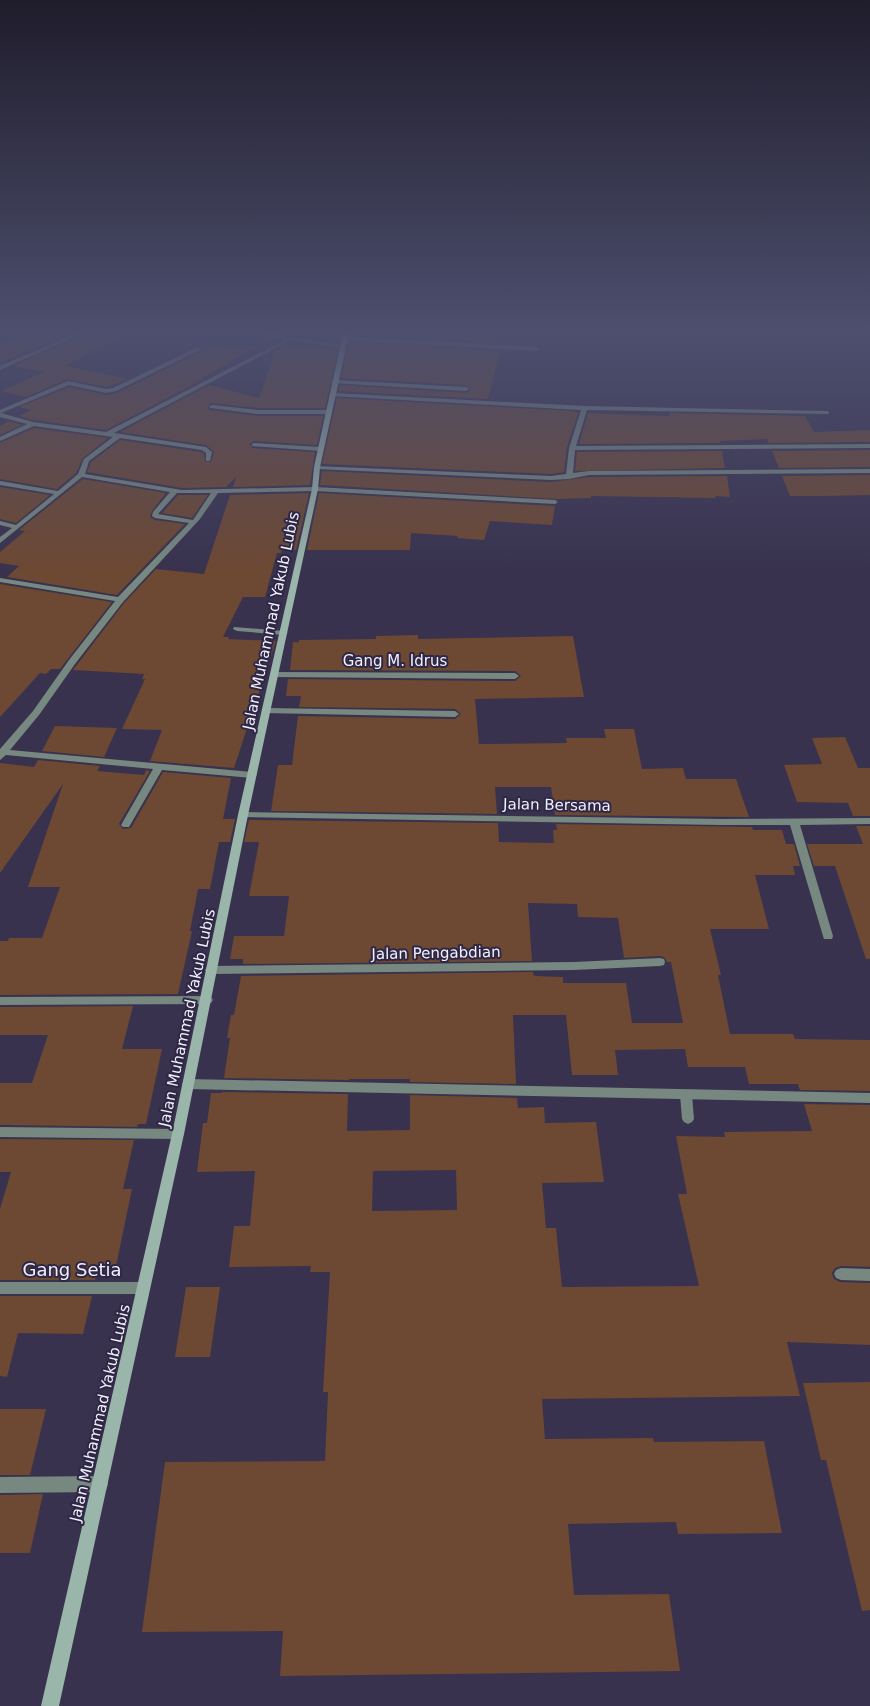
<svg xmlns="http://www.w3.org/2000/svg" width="870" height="1706" viewBox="0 0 870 1706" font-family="'DejaVu Sans',sans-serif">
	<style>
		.building { fill: #6d4832; fill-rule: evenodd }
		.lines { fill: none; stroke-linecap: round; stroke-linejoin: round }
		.lane { fill: #778880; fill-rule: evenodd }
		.street { fill: #778880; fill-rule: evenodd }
		.secondary { fill: #9ab5aa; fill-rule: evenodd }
		.labels { text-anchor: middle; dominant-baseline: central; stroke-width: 4; stroke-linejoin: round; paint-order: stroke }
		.street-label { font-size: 15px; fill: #f2f0ff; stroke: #2e2844 }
		.near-street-label { font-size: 18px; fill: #f2f0ff; stroke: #2e2844 }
	</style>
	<rect width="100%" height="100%" fill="#38324e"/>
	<g class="building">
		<polygon points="27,334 68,334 0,363 0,348"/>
		<polygon points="83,334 125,334 65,366 128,379 106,387 67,379 26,397 1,391 44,372 14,366"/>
		<polygon points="351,334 494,334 492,343"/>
		<polygon points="349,342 490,350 500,351 488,399 338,391 340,385 466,393 471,390 466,385 341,378"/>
		<polygon points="197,346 255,347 196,382 198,382 106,430 33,420 19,416 31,410 19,407 69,387 106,395 117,393 201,352 201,347"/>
		<polygon points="282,347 338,349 325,408 258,408 212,403 207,407 210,410 258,416 323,416 317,445 254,441 250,444 252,448 315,452 310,485 233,487 236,477 226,487 182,488 87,472 91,462 120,440 201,452 204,454 205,462 211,462 214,452 206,445 120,432 209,385 259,398 276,350"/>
		<polygon points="337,398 572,411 578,413 567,447 564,472 551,474 322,464"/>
		<polygon points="588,413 670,416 670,413 805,416 814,432 870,430 870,442 768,443 767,439 720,441 721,443 579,444"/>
		<polygon points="9,421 22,425 0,435 0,426"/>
		<polygon points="34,428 108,438 83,458 76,473 57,489 0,479 0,443"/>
		<polygon points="870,450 870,467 779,468 772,451"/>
		<polygon points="722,451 725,468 575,471 577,452"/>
		<polygon points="322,471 551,482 589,477 727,476 730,497 715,496 716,498 591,496 591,498 556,499 320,485"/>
		<polygon points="870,475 870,495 822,496 790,496 782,476"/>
		<polygon points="83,479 166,493 152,511 150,517 155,520 185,524 117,595 7,577 19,566 0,563 0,552 25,531 19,530"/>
		<polygon points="0,487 50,495 16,523 0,519"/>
		<polygon points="309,493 296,550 282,549 281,553 277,553 265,597 243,597 223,637 229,637 228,639 276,641 234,768 150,761 162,730 122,729 145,679 142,679 144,674 73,670 124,603 156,569 204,574 230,495"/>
		<polygon points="319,493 555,506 552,525 490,521 484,540 457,538 458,536 411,533 410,550 307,550"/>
		<polygon points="178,495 208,495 192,518 162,513"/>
		<polygon points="0,584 112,602 60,669 51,669 46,674 40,673 0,717"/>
		<polygon points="418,635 418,639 573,636 584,697 475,699 479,744 567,743 566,738 606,738 604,729 634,729 642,769 683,768 686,779 736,779 749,817 555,815 551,787 495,787 497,814 271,811 278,765 292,765 298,716 455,719 461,714 455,709 299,707 301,696 286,696 288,679 515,681 521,676 515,671 290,670 293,642 299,642 299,640 376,639 376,636"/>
		<polygon points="55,726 117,728 104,757 42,751"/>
		<polygon points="845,737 858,768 870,768 870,816 853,816 848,803 797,802 784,765 822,764 812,738"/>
		<polygon points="38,760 100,766 97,771 144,775 146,770 150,771 119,824 123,829 131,828 163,772 231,778 223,819 235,819 230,842 219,842 210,889 198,889 190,931 192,931 178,994 0,995 0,941 8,941 9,938 42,938 60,887 28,887 63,784 0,873 0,763 34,767"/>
		<polygon points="249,820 498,823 499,842 554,843 553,830 557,830 556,824 752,827 753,830 782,830 786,844 794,844 800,866 793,866 795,875 755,875 769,929 710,929 721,975 718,975 730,1034 793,1034 795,1039 870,1040 870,1091 800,1090 798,1084 749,1084 745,1067 688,1067 685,1049 615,1050 618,1075 572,1075 566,1015 513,1015 516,1084 410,1082 410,1079 349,1079 349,1080 224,1078 230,1038 227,1038 231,1015 234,1015 241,976 533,972 534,976 563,977 563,983 626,983 632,1023 683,1023 671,962 667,962 664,957 660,956 624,958 618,918 578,917 577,904 528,903 532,961 243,964 243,959 230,959 234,936 284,936 289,896 249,896 259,842 244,842"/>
		<polygon points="856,826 870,826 870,959 866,959 835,866 814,866 807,844 863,844"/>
		<polygon points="133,1006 122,1049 162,1049 146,1124 138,1124 137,1127 0,1125 0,1083 32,1083 48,1035 0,1035 0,1007"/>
		<path d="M222 1092 348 1094 347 1131 410 1130V1095L517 1098 518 1108 544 1107 545 1123 596 1122 604 1182 542 1183 546 1228H556L562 1287 699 1286 678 1194H687L676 1136 725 1137 724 1132 812 1131 804 1104 870 1105V1267L841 1266 835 1268 832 1273 834 1279 840 1282 870 1283V1345L787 1342 800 1396 542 1399 545 1439 653 1438 654 1442 764 1441 782 1533 678 1534 676 1522 568 1524 574 1595 669 1594 680 1671 280 1676 283 1631 142 1632 165 1462 325 1461 328 1392H323L330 1272H310L311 1266 229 1267 234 1226H250L255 1171 197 1172 203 1123H207L211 1093H222ZM456 1170 457 1210 372 1211 373 1171Z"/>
		<polygon points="0,1139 134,1140 123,1189 132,1189 116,1266 99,1266 95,1280 0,1280 0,1209 11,1172 0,1172"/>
		<polygon points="186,1287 220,1287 210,1357 175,1357"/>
		<polygon points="0,1296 92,1296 83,1334 18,1333 7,1377 0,1376"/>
		<polygon points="870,1382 870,1610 862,1611 826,1460 821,1460 803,1383"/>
		<polygon points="0,1409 46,1409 30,1475 0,1475"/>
		<polygon points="43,1494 30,1553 0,1553 0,1495"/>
	</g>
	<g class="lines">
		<g class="lane">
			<polygon points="234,627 284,631 288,633 284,635 237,631 233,629"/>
			<polygon points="267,708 455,711 459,714 455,717 264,713 263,711 264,709"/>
			<polygon points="686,1090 690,1092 692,1095 694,1119 692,1122 688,1124 684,1122 682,1119 680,1095 682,1092"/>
			<polygon points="100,1476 106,1478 108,1484 106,1490 100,1492 0,1493 0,1477"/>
		</g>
		<g class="street">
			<polygon points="74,334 81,334 0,370 0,366"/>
			<path d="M254 334H270L347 346 344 348 291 340 114 433 206 447 212 452 210 461H206V453L202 450 120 438 89 461 85 474 182 490 315 487 555 500 558 502 555 504 315 491 218 493 200 519 123 602 75 664 39 715 10 750 252 772 257 775 252 778 162 770 129 827H123L121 825 153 769 6 755 0 760V749L33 711 69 660 115 601 0 582V578L118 597 189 523 155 518 152 516 153 512 170 492 82 477 0 543V537L12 528 0 525V521L16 525 54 494 0 485V481L58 491 78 474 84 459 113 437 34 426 0 441V437L27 424 0 417V410L68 381 106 389 113 388 196 348H200V350L116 391 106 393 69 385 1 413 33 422 106 432 285 340ZM177 493H211L193 520 158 514Z"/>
			<polygon points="346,337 537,347 540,349 537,351 344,340 344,338"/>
			<polygon points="334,380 466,387 469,389 466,391 332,383 332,381"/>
			<polygon points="332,393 585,406 827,411 829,412 829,414 587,410 576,446 870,444 870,448 575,450 573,473 589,471 870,469 870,473 589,475 569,479 551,480 317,469 315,468 315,466 551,476 566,474 569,448 581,410 330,396 329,395"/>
			<polygon points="212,405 258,410 328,410 331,412 328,414 258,414 210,408 209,407"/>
			<polygon points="254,443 321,447 324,449 321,451 252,446 252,444"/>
			<polygon points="275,672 515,673 519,676 515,679 272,677 271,675"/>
			<polygon points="243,812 721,819 870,818 870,824 800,825 833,936 832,939 824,939 823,936 790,825 721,825 240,817 238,815"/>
			<polygon points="660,958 664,959 665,962 664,965 660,966 574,970 211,974 207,973 205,970 207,967 211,966 574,962"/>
			<polygon points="207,996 211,997 213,1000 211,1003 207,1004 0,1005 0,997"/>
			<polygon points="188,1079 870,1093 870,1103 188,1089 184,1087 182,1084 184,1081"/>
			<polygon points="0,1127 178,1129 182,1130 184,1134 182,1138 178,1139 0,1137"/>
			<polygon points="841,1268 870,1269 870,1281 841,1280 836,1278 834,1274 836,1270"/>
			<polygon points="0,1282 143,1282 148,1284 150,1288 148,1292 143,1294 0,1294"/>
		</g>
		<polygon class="secondary" points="343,334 349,334 320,467 318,489 248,815 184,1134 59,1706 41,1706 172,1134 238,815 312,489 314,467"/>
	</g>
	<linearGradient id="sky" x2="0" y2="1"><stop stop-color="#1f1c2b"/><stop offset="0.58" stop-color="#4d4f6e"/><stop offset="1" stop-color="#4d4f6e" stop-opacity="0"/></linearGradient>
	<rect width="870" height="573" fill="url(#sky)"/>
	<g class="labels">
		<g class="street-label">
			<text transform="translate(271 621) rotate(-78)">Jalan Muhammad Yakub Lubis</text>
			<text x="395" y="661">Gang M. Idrus</text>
			<text transform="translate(557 805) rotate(1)">Jalan Bersama</text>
			<text transform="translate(436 953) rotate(-1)">Jalan Pengabdian</text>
			<text transform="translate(187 1018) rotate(-78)">Jalan Muhammad Yakub Lubis</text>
			<text transform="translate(100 1413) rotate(-77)">Jalan Muhammad Yakub Lubis</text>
		</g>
		<g class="near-street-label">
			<text x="72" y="1269">Gang Setia</text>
		</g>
	</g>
</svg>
